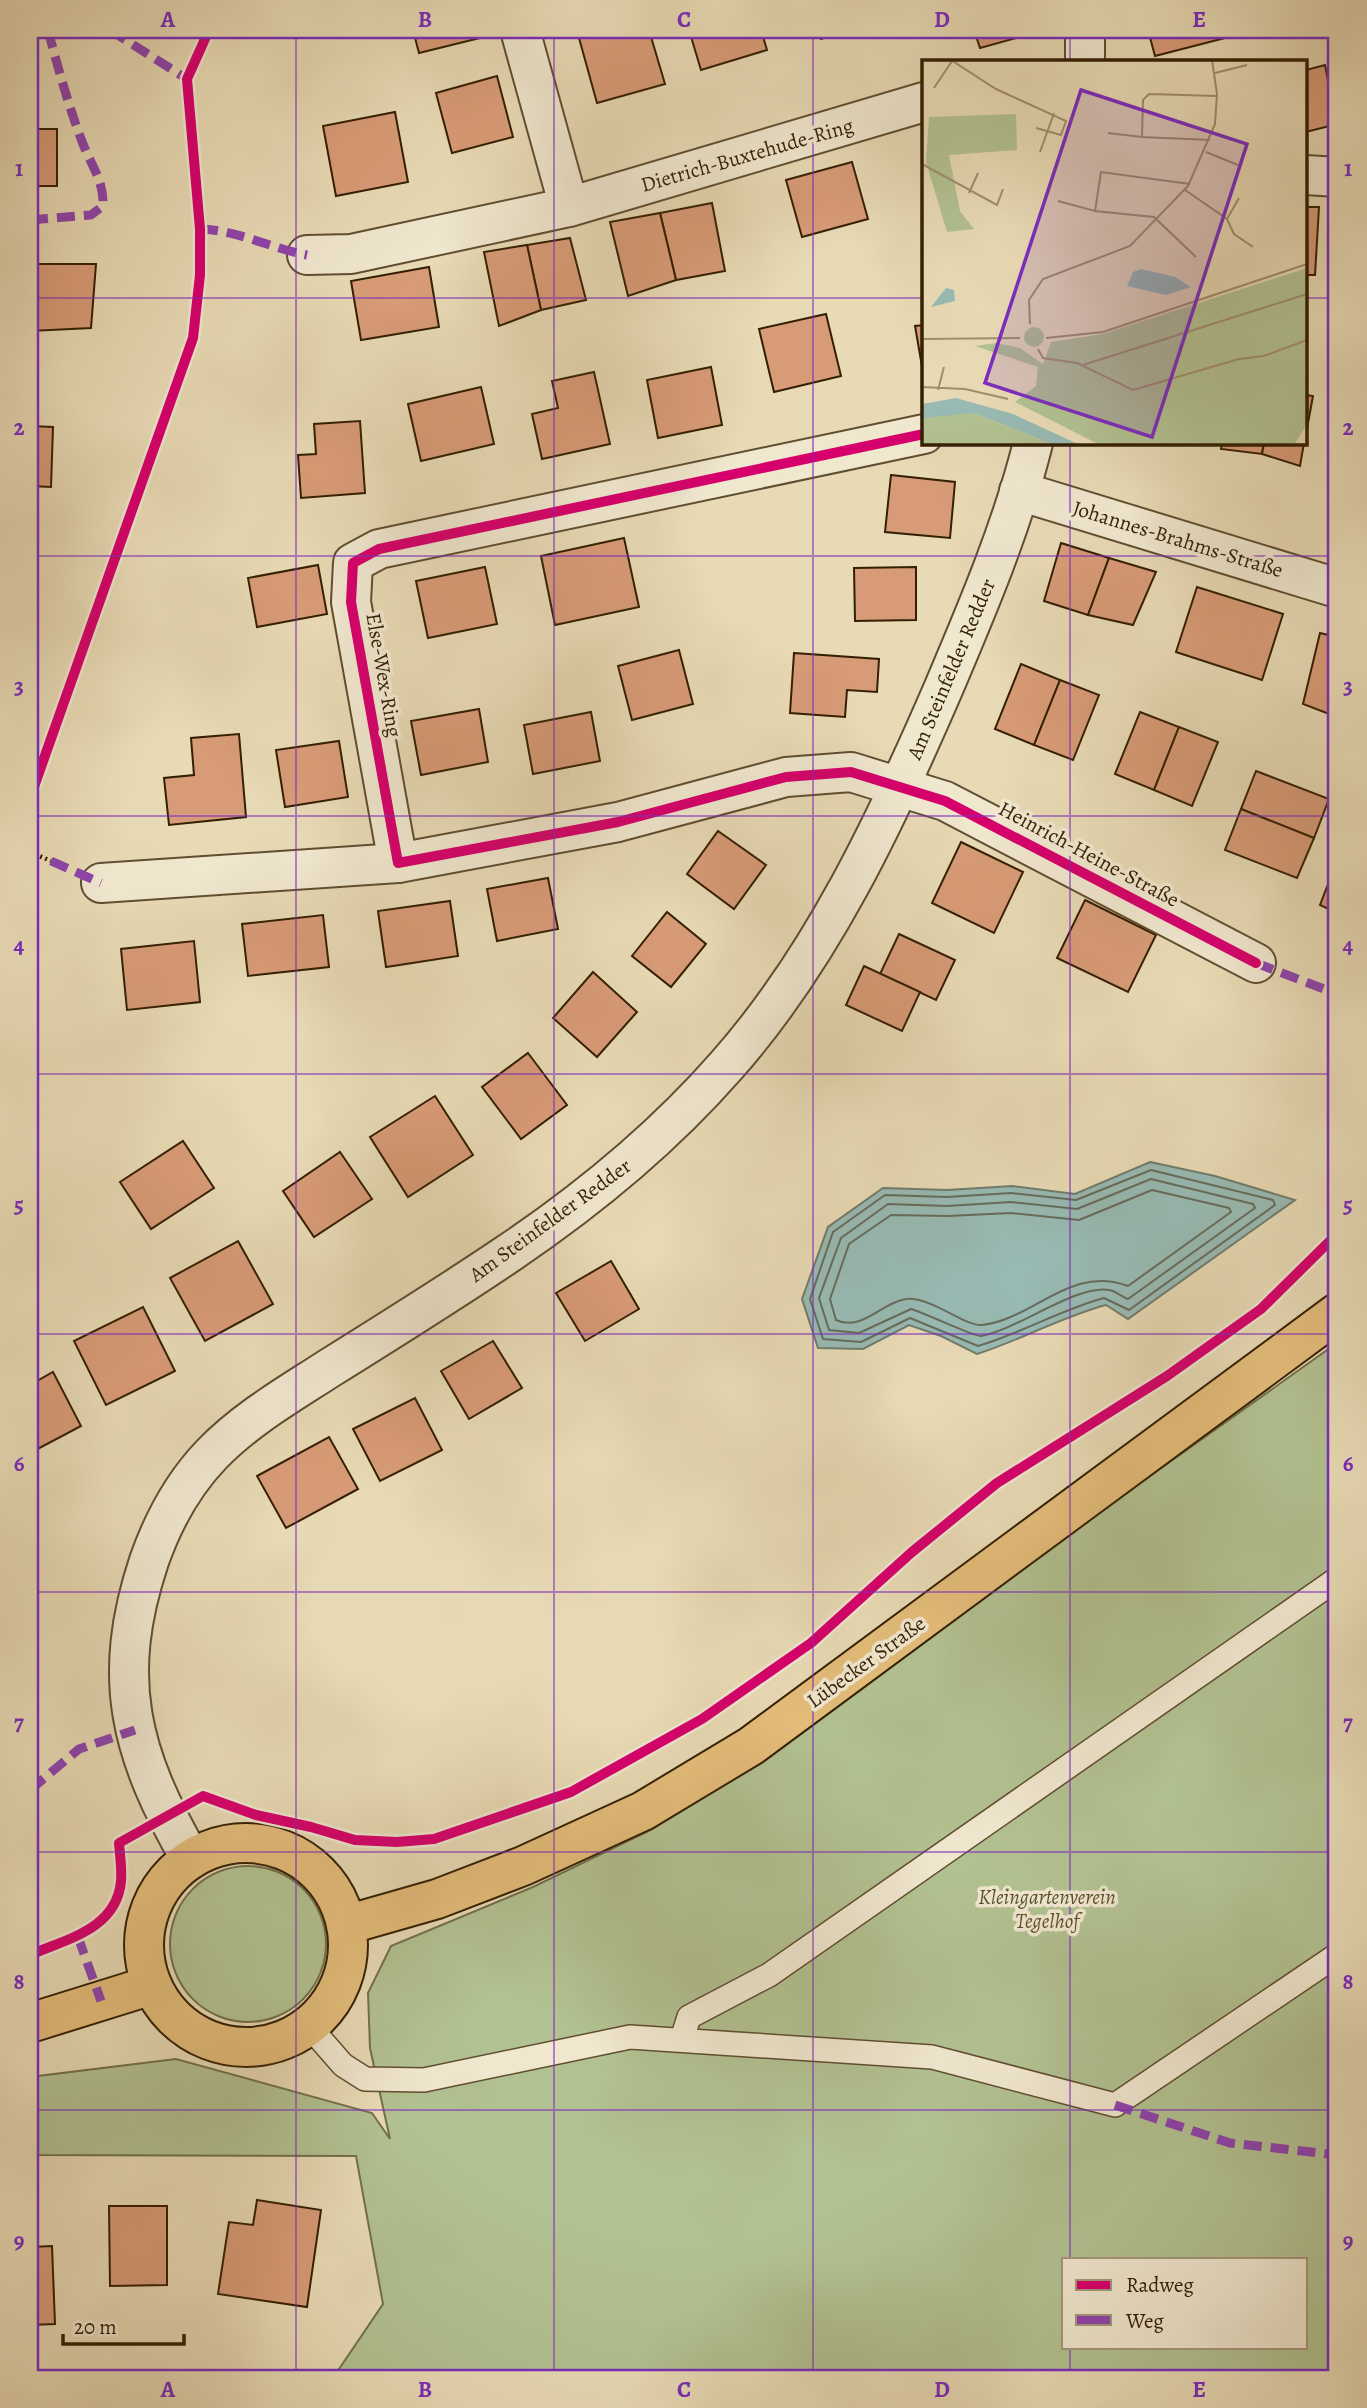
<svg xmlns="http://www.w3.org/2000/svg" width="1367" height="2408" viewBox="0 0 1367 2408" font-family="Alegreya,serif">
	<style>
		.green { fill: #b2c191; stroke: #72704a; stroke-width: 2; fill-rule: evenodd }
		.water { fill: #98bab3; stroke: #707c6d; stroke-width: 2 }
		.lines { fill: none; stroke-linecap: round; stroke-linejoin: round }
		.shore { stroke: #666c5b; stroke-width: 2 }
		.building { fill: #d89b77; stroke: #331f03; stroke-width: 2 }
		.lane-casing { stroke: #604e30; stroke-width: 26 }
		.street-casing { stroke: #604e30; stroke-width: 42 }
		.primary-casing { stroke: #331f03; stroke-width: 42 }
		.path { stroke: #331f03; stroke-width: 4.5; stroke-dasharray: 2 3.5; stroke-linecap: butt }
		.lane { stroke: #f0e7cf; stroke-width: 23 }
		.street { stroke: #f0e7cf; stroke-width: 38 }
		.primary { stroke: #e4bd7a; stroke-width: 38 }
		.quiet { stroke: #8e44ad; stroke-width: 9; stroke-dasharray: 18 9; stroke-linecap: butt }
		.cycleway-casing { stroke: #f0e7cf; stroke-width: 15 }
		.cycleway { stroke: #d6006c; stroke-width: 10 }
		.grid { fill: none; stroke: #7b2cbf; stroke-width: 2; stroke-opacity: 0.55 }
		.labels { text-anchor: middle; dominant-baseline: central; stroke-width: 7; stroke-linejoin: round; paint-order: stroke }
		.street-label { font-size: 21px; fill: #331f03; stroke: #f0e7cf }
		.park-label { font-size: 21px; font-style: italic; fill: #59502e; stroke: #f0e7cf }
		.inset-road { fill: none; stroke: #a08f6e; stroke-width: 2 }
		.view { fill: #7b2cbf; fill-opacity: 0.15; stroke: #7b2cbf; stroke-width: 3.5 }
		.inset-edge { fill: none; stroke: #331f03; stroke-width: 3.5 }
		.neatline { fill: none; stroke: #7b2cbf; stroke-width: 2.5 }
		.grid-label { font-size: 23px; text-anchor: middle; font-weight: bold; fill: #7b2cbf }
	</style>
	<rect width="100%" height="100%" fill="#e8dab5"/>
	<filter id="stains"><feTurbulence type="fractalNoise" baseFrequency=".00286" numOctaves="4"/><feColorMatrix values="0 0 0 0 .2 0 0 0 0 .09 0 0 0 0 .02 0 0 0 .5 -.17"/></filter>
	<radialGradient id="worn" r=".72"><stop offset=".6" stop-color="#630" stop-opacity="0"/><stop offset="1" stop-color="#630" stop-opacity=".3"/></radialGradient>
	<g class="green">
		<path d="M1337 1343V2378H333L383 2304 356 2156 30 2155V2077L176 2059 372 2113 390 2139 370 2048 368 1993 391 1946 533 1887 651 1830 757 1762 1043 1552ZM1064 2259H1306V2347H1064Z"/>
		<circle cx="248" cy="1944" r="78"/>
	</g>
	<path class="water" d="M1150 1162 1215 1176 1295 1200 1128 1319 1106 1305C1061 1317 1021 1340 977 1354L941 1336 909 1325 863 1349 818 1348 802 1299 828 1227 883 1188 947 1190 1012 1186 1075 1194Z"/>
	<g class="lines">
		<g class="shore">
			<path d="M1151 1170 1273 1200 1275 1205 1129 1310 1104 1298C1060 1310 1022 1333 978 1346L910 1318 861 1342 823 1339 810 1299 833 1232 885 1195 947 1197 1011 1193 1076 1200Z"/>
			<path d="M1151 1179 1253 1204 1255 1208 1128 1299C1122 1297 1116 1291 1109 1290 1077 1284 1017 1330 981 1336 975 1337 925 1313 911 1309L859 1333 829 1330 819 1298 841 1238 888 1204 947 1206 1011 1202 1077 1209Z"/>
			<path d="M1152 1190 1229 1208 1231 1212 1128 1286C1071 1264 1034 1319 982 1325 966 1327 930 1296 906 1299 882 1302 862 1332 836 1320L830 1299 849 1244 891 1215 948 1216 1011 1213 1079 1220Z"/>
		</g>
	</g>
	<g class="building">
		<polygon points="413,30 486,30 488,36 419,53"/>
		<polygon points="607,30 649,30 665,84 597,103 579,38"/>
		<polygon points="689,30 761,30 767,50 701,70"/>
		<polygon points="818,30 847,30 821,39"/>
		<polygon points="974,30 1038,30 1038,32 980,48"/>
		<polygon points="1148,30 1223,30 1225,38 1155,56"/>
		<polygon points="1325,65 1337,124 1306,132 1306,70"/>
		<polygon points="497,76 513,137 452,153 436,93"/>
		<polygon points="395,112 408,182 336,196 323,126"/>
		<rect x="30" y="129" width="27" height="57"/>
		<polygon points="852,162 868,219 802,237 786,180"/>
		<polygon points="712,203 725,271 676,280 660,213"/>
		<polygon points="1306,207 1319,207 1315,275 1306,275"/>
		<polygon points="660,213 676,280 628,296 610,222"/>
		<polygon points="570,238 586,300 541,310 527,245"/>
		<polygon points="527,245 541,310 499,326 484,252"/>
		<polygon points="30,264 96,264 91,328 30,331"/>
		<polygon points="429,267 439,327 361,340 351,281"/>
		<polygon points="826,314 841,376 774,392 759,329"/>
		<polygon points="924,325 924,378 915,326"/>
		<polygon points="711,367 722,425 658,438 647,380"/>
		<polygon points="594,372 610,444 542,459 532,414 558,408 552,381"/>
		<polygon points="481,387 494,444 421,461 408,404"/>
		<polygon points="1306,395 1313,396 1306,434"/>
		<polygon points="360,421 365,493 301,498 298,455 316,454 314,424"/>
		<polygon points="30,426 53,427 51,487 30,486"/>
		<polygon points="1222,443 1264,443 1262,454 1221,449"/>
		<polygon points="1264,443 1304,443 1300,466 1262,454"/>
		<polygon points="891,475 955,482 950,538 885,532"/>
		<polygon points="624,538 639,607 555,625 541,556"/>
		<polygon points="1061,543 1109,558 1088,615 1044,601"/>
		<polygon points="1109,558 1156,572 1133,625 1088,615"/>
		<polygon points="318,565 327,614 257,627 248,578"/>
		<polygon points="485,567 497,624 428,638 416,581"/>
		<polygon points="916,567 916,620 855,621 854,568"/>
		<polygon points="1197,587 1283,614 1262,680 1176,652"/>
		<polygon points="1320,633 1337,637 1337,717 1303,704"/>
		<polygon points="679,650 693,704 632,720 618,666"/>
		<polygon points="794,653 879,659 877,692 847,690 845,717 790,713"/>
		<polygon points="1021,664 1060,680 1034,745 995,729"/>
		<polygon points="1060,680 1099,695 1073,760 1034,745"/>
		<polygon points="479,709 488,762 421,775 411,721"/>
		<polygon points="591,712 600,761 533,774 524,725"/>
		<polygon points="1140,712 1179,727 1154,790 1115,774"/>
		<polygon points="1179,727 1218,742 1192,806 1154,790"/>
		<polygon points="239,734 246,817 169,825 164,778 194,775 191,738"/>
		<polygon points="339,741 348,797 285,807 276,750"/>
		<polygon points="1256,771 1329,799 1314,838 1241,809"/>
		<polygon points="1241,809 1314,838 1297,878 1225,850"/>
		<polygon points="718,831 766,865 734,909 687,874"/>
		<polygon points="961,842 1023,872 994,933 932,903"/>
		<polygon points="1337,861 1337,913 1320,905"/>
		<polygon points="548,878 558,929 497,941 487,889"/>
		<polygon points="1085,900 1156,935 1128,992 1057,958"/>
		<polygon points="450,901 458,956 386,967 378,911"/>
		<polygon points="667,912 706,944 671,987 632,956"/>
		<polygon points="323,915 329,967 248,976 242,924"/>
		<polygon points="899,934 955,960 936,1000 880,974"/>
		<polygon points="194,941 200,1002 127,1010 121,949"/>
		<polygon points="864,966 920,992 902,1031 846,1005"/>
		<polygon points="593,972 637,1012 597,1057 553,1018"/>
		<polygon points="528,1053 567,1105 521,1139 482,1087"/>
		<polygon points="435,1096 473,1155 408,1197 370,1137"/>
		<polygon points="183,1141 214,1188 151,1229 120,1182"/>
		<polygon points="340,1152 372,1199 314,1237 283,1191"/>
		<polygon points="238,1241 273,1304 205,1341 170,1278"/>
		<polygon points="611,1261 639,1309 585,1341 556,1293"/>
		<polygon points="143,1307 175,1371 106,1405 74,1341"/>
		<polygon points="493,1341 522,1388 469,1419 441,1371"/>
		<polygon points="53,1372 81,1426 30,1453 30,1385"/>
		<polygon points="415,1398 442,1450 380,1481 353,1429"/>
		<polygon points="329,1437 358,1489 286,1528 257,1476"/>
		<polygon points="257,2200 321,2210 307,2307 218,2294 229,2222 253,2225"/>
		<polygon points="109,2206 167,2206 167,2285 110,2286"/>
		<polygon points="52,2246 55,2324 30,2325 30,2247"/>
	</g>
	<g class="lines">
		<defs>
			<g id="lane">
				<polyline points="308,2025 343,2065 365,2079 424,2080 630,2037 932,2057 1115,2105 1337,1955"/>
				<polyline points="682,2039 689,2017 769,1975 1337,1579"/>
			</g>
			<g id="street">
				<polyline points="520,30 569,207 924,102"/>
				<polyline points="1085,61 1085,30"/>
				<polyline points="1306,175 1337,177"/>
				<polyline points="307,255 351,254 569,207"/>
				<polyline points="924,434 379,549 353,563 351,602 398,863 618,822 786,777 851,772 945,801 1256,963"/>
				<polyline points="1019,491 1337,588"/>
				<polyline points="101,883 398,863"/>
				<path d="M191 1859C130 1754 110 1678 149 1561 163 1521 183 1484 212 1454 246 1419 288 1395 328 1369 389 1331 450 1293 509 1253 589 1199 662 1139 726 1066 822 958 887 819 944 687 978 607 1012 527 1033 443"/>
			</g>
			<g id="primary">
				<circle cx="246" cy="1945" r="102"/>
				<polyline points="346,1925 437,1899 523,1866 643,1811 751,1746 1337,1313"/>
				<polyline points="30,2023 152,1985"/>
			</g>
		</defs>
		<use href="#lane" class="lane-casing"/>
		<use href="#street" class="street-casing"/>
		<use href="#primary" class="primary-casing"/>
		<polyline class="path" points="30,852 51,861"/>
		<use href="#lane" class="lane"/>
		<use href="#street" class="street"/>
		<use href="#primary" class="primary"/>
		<g class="quiet">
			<polyline points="110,30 187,79"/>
			<path d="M30 220 91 215 103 206C104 181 92 167 83 144 69 108 59 71 49 34L51 30"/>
			<path d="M200 229C237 230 270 248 307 255"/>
			<polyline points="51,861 101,883"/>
			<polyline points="1256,963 1337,994"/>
			<polyline points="30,1790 79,1749 135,1730"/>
			<polyline points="78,1937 101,2001"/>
			<polyline points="1115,2105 1230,2143 1337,2155"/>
		</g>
		<defs>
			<g id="cycleway">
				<polyline points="924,434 379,549 353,563 351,602 398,863 618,822 786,777 851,772 945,801 1256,963"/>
				<polyline points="30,798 193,338 200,275 200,229 187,79 209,30"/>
				<path d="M30 1955C66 1939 117 1929 121 1881 122 1869 120 1855 119 1843L203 1796 256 1815 311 1827 355 1840 397 1842 434 1839 571 1792 702 1719 811 1643 912 1552 997 1483 1167 1376 1261 1309 1337 1234"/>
			</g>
		</defs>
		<use href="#cycleway" class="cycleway-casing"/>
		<use href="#cycleway" class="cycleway"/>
	</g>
	<path class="grid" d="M296 30V2378M554 30V2378M813 30V2378M1070 30V61M30 298H924M1306 298H1337M1070 443V2259M30 556H1337M30 816H1337M30 1074H1337M30 1334H1337M30 1592H1337M30 1852H1337M30 2110H1337M1070 2347V2378"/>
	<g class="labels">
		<g class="street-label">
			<text transform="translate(747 155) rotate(-16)">Dietrich-Buxtehude-Ring</text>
			<text transform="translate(1178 539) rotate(17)">Johannes-Brahms-Straße</text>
			<text transform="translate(951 669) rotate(-67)">Am Steinfelder Redder</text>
			<text transform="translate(384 675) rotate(80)">Else-Wex-Ring</text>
			<text transform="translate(1089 854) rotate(28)">Heinrich-Heine-Straße</text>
			<text transform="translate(550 1220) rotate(-36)">Am Steinfelder Redder</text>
			<text transform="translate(866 1662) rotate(-36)">Lübecker Straße</text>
		</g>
		<g class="park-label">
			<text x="1047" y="1897">Kleingartenverein<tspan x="1047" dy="24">Tegelhof</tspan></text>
		</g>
	</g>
	<g transform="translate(922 60)">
		<rect width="385" height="385" fill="#e8dab5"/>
		<path d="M94 54 95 90 27 95 38 151 52 169 25 172 4 102 7 57ZM385 208V364L372 385H178L93 342 114 326 116 307 53 286 74 283 98 288 121 304 129 282 181 274ZM102 277a10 10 0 1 1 20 0a10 10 0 1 1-20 0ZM22 353H52L132 385H0V358Z" fill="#b2c191"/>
		<path d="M219 209 253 217 269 227 244 235 205 226 211 212ZM24 228 32 230 33 241 9 247ZM34 338 91 354 158 385H132L52 353 0 358V344Z" fill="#98bab3"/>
		<path class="inset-road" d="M29 0 74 29 144 61 139 75 114 68M293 13 325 5M12 28 30 1M186 73 220 77M288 80 220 77 221 40 227 34 295 36M118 92 132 53M284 92 316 105M0 104 75 145 81 129M268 124 179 112 173 151 232 157 274 197M263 130 305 159 312 174 331 187M47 133 56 113M136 141 173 151M305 159 317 138M108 264 107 240 121 219 208 186 266 126 293 64 295 34 290 0M124 278 181 272 385 204M0 279 98 278M116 289 121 298 155 303 211 330 317 299 342 296 385 280M161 305 385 234M0 327 43 329 86 339M16 330 22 307"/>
		<path class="view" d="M159 30 325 84 230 377 63 323Z"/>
		<rect width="385" height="385" class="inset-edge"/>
	</g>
	<rect width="1367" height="2408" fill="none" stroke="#e8dab5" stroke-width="77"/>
	<rect x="1062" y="2258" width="245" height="91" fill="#f0e7cf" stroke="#a4977d" stroke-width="2"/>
	<rect x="1076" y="2280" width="35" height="10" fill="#d6006c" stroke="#a4977d" stroke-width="2"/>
	<text x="1126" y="2292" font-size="21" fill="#331f03">Radweg</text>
	<rect x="1076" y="2315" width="35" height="10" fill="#8e44ad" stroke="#a4977d" stroke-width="2"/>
	<text x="1126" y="2328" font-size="21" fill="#331f03">Weg</text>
	<path d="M63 2334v10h121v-10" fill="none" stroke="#331f03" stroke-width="3.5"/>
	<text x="74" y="2334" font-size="21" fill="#331f03" stroke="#f0e7cf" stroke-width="5" paint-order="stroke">20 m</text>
	<rect x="38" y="38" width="1290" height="2332" class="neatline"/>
	<g class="grid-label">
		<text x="168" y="27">A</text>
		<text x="425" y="27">B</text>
		<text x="684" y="27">C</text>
		<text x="942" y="27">D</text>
		<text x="1199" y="27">E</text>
		<text x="19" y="176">1</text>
		<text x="1348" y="176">1</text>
		<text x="19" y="435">2</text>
		<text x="1348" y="435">2</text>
		<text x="19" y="694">3</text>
		<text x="1348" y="694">3</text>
		<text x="19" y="953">4</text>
		<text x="1348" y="953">4</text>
		<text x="19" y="1212">5</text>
		<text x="1348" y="1212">5</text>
		<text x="19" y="1471">6</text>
		<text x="1348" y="1471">6</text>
		<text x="19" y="1730">7</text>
		<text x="1348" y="1730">7</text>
		<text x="19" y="1989">8</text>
		<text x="1348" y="1989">8</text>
		<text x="19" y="2248">9</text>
		<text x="1348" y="2248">9</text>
		<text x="168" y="2397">A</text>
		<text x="425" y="2397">B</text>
		<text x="684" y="2397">C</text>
		<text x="942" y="2397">D</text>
		<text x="1199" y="2397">E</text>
	</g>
	<rect width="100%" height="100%" filter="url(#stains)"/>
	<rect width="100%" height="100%" fill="url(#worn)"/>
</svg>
